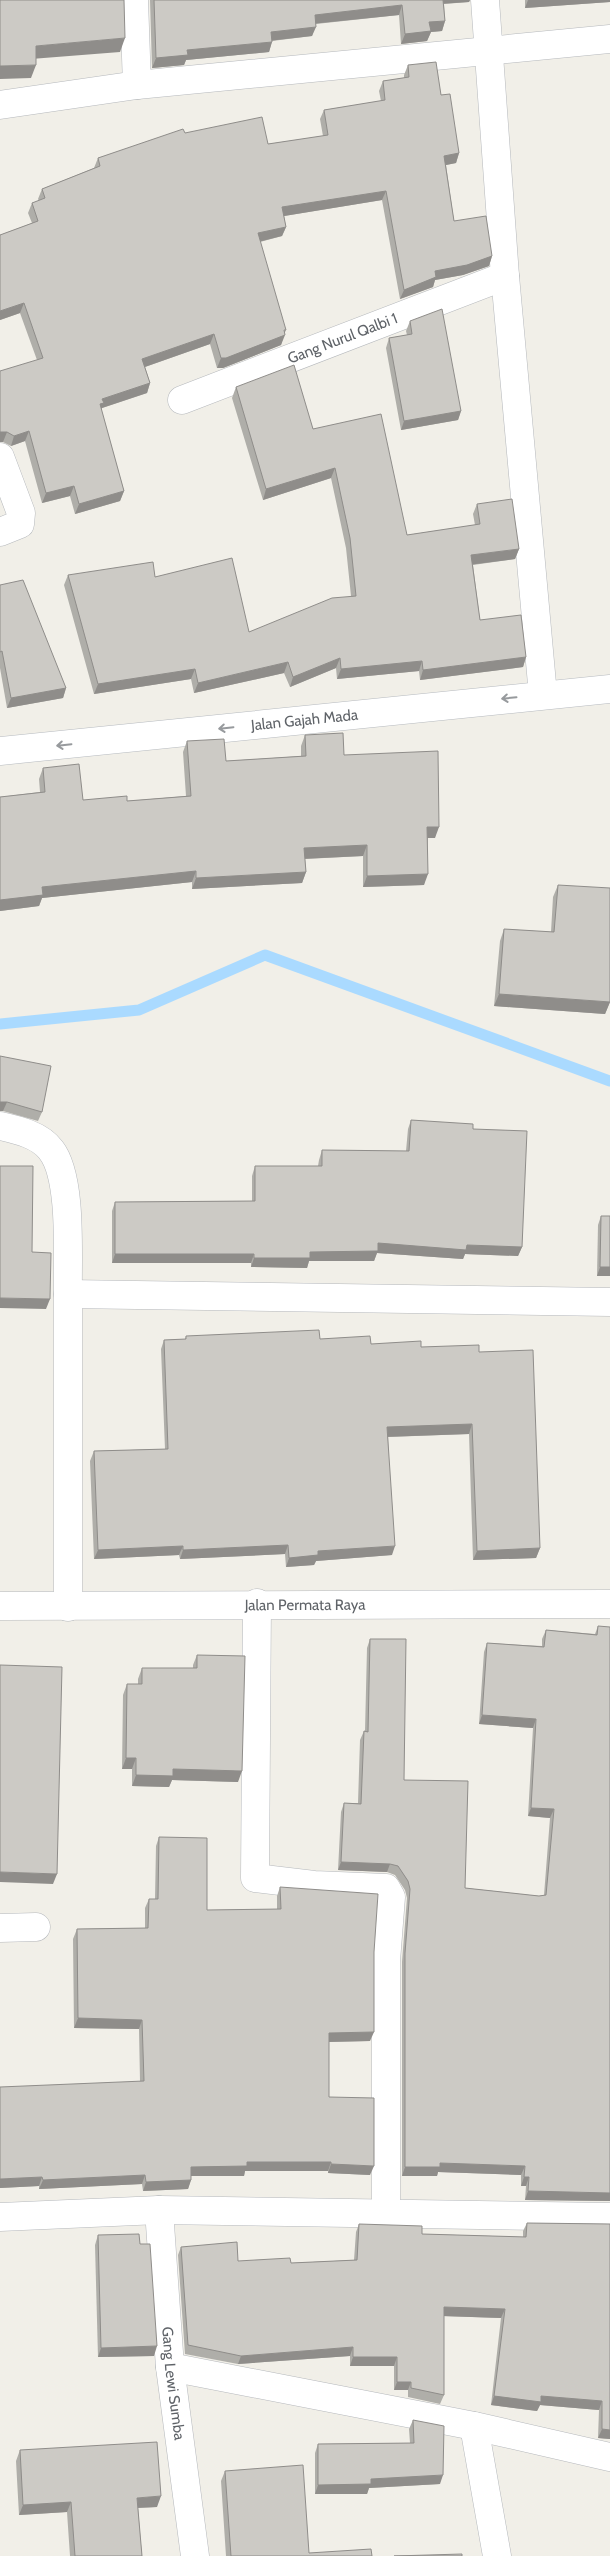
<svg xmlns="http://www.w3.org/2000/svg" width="610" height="2556" viewBox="0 0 610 2556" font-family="Cabin,sans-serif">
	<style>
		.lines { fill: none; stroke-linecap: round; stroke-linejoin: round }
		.stream { stroke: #aadaff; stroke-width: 11 }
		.street-casing { stroke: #b5b8bc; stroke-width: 29 }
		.secondary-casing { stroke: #b6babf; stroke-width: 29 }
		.street { stroke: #fff; stroke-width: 28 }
		.secondary { stroke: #fff; stroke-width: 28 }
		.wall { fill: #afaea9 }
		.shaded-wall { fill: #8f8d8a }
		.building { fill: #cccac5; stroke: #8f8d8a }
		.oneway { stroke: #979a9d }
		.labels { text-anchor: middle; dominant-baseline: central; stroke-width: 5; stroke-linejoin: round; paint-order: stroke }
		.street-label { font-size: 15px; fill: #5f6368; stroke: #fff }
	</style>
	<rect width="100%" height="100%" fill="#f1efe8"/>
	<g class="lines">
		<polyline class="stream" points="0,1024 139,1010 265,955 610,1081"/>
		<defs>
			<g id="street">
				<polyline points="134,0 137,85"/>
				<polyline points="485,0 505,276 543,695"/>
				<polyline points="0,105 137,85 610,39"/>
				<path id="s1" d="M182 400 505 276"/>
				<polyline points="0,457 21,513 20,524 0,532"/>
				<path d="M0 1126C18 1130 40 1135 51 1150 73 1178 67 1259 68 1294"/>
				<polyline points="257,1603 255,1878 314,1885 386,1888 391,1897 386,1961 386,2213"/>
				<path id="s2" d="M0 1606 610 1604"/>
				<polyline points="68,1607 68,1294 610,1302"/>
				<polyline points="0,1928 36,1927"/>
				<path id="s3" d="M159 2210 170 2367 195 2556"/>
				<polyline points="0,2217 159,2210 610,2217"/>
				<polyline points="170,2367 474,2426 610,2457"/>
				<polyline points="474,2426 497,2556"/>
			</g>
			<g id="secondary">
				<path id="s4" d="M0 751 610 689"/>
			</g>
		</defs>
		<use href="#street" class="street-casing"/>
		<use href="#secondary" class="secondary-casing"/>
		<use href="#street" class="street"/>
		<use href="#secondary" class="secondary"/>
	</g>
	<g class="wall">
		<polygon points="150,0 470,0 469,2 444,4 445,21 442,31 431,32 427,41 401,44 399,15 316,24 312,36 272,41 269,52 186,60 184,65 152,68"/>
		<polygon points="525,0 610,0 610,2 525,8"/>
		<polygon points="408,65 441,95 459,153 456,163 446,165 454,221 492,256 489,266 463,275 435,280 433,287 400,299 382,200 284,216 286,227 282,236 260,242 284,333 281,345 223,368 217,368 210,344 145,367 150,383 147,393 102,408 101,410 124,491 120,501 75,514 70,496 42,503 25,441 11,446 3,442 0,442 37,360 20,313 0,320 0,235 32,223 28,213 32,203 39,201 38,199 42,189 94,168 98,158 185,133 268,144 323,136 320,119 324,110 381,101 379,91 383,81 404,78 404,75"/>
		<polygon points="410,321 461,411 458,420 401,430 386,348 389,338 407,335 406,331"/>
		<polygon points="236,387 313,429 407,535 475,525 473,514 477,504 519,549 515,559 473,565 480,620 526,657 523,667 420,680 419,671 337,679 336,668 290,687 284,673 194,693 191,679 94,694 64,585 68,575 155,577 249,632 351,596 346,548 331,478 263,500 232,398"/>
		<polygon points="0,585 66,688 63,698 7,708 0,668"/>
		<polygon points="305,735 344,755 435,838 428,838 424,885 363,887 363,856 305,859 306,872 302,883 192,889 192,882 42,898 39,906 0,911 0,797 40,792 39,779 43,768 83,800 127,801 186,796 183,752 187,741 226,761 301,756 301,746"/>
		<polygon points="558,885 610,1002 605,1014 494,1006 500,941 504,929 551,932 553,897"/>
		<polygon points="0,1056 42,1112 38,1121 3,1111 0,1111"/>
		<polygon points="411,1120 473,1129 522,1247 518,1256 465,1254 463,1259 377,1253 374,1261 309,1261 307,1268 251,1267 251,1263 112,1263 112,1211 115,1202 252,1201 252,1176 255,1166 318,1166 319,1160 322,1150 406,1151 408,1129"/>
		<polygon points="601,1216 610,1276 597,1276 598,1225"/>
		<polygon points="186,1336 320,1339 371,1344 421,1347 479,1352 540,1548 536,1558 473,1560 469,1434 388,1437 392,1555 316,1561 314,1565 286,1567 285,1554 180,1559 179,1555 94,1559 90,1461 94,1451 165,1449 161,1349 164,1340 185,1339"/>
		<polygon points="598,1626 610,2201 525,2200 526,2186 521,2186 521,2175 438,2172 437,2176 402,2176 402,1962 407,1898 405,1890 395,1875 387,1872 338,1870 341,1812 344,1803 358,1803 360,1740 364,1731 365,1731 367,1648 370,1639 404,1780 465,1888 539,1896 544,1895 550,1818 528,1816 533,1728 479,1724 484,1652 487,1643 542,1646 542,1639 546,1630 595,1634"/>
		<polygon points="197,1655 238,1782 172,1780 169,1787 132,1786 132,1769 122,1769 123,1695 127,1684 138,1684 138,1679 142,1668 193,1668 193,1665"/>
		<polygon points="159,1837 207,1910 277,1909 277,1896 280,1887 374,1952 370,2041 329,2042 329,2097 370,2175 328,2173 328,2171 245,2171 244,2176 191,2176 191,2180 188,2189 143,2191 142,2184 39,2189 39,2186 0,2188 140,2081 139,2029 74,2028 73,1939 77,1929 145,1928 145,1908 149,1899 155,1899 156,1846"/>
		<polygon points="527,2223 610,2224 610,2439 598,2438 599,2410 540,2405 537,2411 491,2405 501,2318 444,2316 444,2395 440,2404 408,2397 408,2390 394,2390 394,2366 350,2366 350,2356 238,2364 185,2354 178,2255 181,2247 238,2261 291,2263 354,2260 356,2232 359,2224 422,2234 523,2237 523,2231"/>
		<polygon points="98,2235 140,2244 154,2356 98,2357 95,2245"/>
		<polygon points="413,2420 440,2484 369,2488 367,2494 315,2494 315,2453 318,2444 410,2443 409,2429"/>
		<polygon points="20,2450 157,2507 138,2508 142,2556 70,2556 67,2512 19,2515 16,2461"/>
		<polygon points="225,2471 309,2553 372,2556 226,2556 221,2481"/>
	</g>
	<g class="shaded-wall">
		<polygon points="441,0 470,0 469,2 439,4"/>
		<polygon points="528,0 610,0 610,2 525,8"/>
		<polygon points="402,5 399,15 311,24 315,15"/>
		<polygon points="445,21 442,31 431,32 427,41 401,44 405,34 429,22"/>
		<polygon points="316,27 312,36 268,41 271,32"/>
		<polygon points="125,38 120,52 31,59 36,46"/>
		<polygon points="272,42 269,52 186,60 184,65 152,68 156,58 187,50"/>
		<polygon points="36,65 31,78 0,79 0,66"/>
		<polygon points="459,153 456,163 441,166 444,156"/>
		<polygon points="386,191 382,200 278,217 282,207"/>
		<polygon points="286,227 282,236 254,243 258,233"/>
		<polygon points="492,256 489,266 463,275 435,280 433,287 400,299 404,290 435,271"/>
		<polygon points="24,303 20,313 0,320 0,311"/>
		<polygon points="286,330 283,336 285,335 281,345 223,368 217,368 221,358"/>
		<polygon points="214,334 210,344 139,369 142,359"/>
		<polygon points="150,383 147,393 102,408 100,413 96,414 102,399"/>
		<polygon points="461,411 458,420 401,430 404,421"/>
		<polygon points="29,431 25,441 11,446 14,436"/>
		<polygon points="0,432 7,432 3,442 0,442"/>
		<polygon points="335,468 331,478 263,500 266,489"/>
		<polygon points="74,486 70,496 42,503 46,493"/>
		<polygon points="124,491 120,501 75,514 79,504"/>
		<polygon points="519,549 515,559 468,565 471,555"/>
		<polygon points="526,657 523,667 420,680 423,670"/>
		<polygon points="340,658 336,668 290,687 293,677"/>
		<polygon points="422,661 419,671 337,679 341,669"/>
		<polygon points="288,662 284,673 194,693 198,683"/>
		<polygon points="195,669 191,679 94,694 98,684"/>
		<polygon points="66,688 63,698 7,708 11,698"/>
		<polygon points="427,827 439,827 435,838 423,838"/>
		<polygon points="367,845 363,856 300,859 304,848"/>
		<polygon points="196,871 192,882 42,898 39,906 0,911 0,900 42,887"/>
		<polygon points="306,872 302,883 192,889 196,878"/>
		<polygon points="428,874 424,885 363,887 367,876"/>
		<polygon points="499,994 610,1002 605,1014 494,1006"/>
		<polygon points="0,1102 7,1102 3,1111 0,1111"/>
		<polygon points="378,1243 467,1245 522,1247 518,1256 465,1254 463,1259 377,1253 374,1261 309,1261 307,1268 251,1267 254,1258"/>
		<polygon points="115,1254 254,1254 251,1263 112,1263"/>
		<polygon points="600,1267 610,1267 610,1276 597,1276"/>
		<polygon points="0,1298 50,1299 46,1309 0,1308"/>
		<polygon points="472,1424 469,1434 383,1437 387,1427"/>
		<polygon points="288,1545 285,1554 180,1559 183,1550"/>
		<polygon points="183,1546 179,1555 94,1559 98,1550"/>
		<polygon points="395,1546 392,1555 316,1561 314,1565 286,1567 289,1558 318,1551"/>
		<polygon points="540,1548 536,1558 473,1560 477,1551"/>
		<polygon points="482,1715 536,1719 533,1728 479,1724"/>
		<polygon points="126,1758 136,1758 132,1769 122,1769"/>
		<polygon points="173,1769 242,1771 238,1782 172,1780 169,1787 132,1786 136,1775"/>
		<polygon points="531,1808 554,1809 550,1818 528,1816"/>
		<polygon points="341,1862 390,1864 387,1872 338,1870"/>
		<polygon points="0,1872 57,1874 53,1884 0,1882"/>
		<polygon points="78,2018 142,2020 139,2029 74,2028"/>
		<polygon points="374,2032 370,2041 326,2042 329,2033"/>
		<polygon points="247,2162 331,2162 328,2171 245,2171 244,2176 187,2176 191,2167"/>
		<polygon points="440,2163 525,2166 521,2175 438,2172 437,2176 402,2176 405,2167"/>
		<polygon points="331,2164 374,2166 370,2175 328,2173"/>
		<polygon points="145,2175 142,2184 39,2189 43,2180"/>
		<polygon points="42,2177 39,2186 0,2188 0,2179"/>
		<polygon points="524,2177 529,2177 526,2186 521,2186"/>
		<polygon points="191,2180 188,2189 143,2191 146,2182"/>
		<polygon points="528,2191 610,2193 610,2201 525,2200"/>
		<polygon points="444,2307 505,2309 501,2318 441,2316"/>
		<polygon points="157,2346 154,2356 98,2357 101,2348"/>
		<polygon points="353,2347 350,2356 238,2364 241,2356"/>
		<polygon points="353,2357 397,2357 394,2366 350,2366"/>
		<polygon points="397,2382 411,2382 408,2390 394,2390"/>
		<polygon points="494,2396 541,2396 602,2401 599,2410 540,2405 537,2411 491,2405"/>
		<polygon points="602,2429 610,2430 610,2439 598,2438"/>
		<polygon points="443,2475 440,2484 369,2488 367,2494 315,2494 318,2485 371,2479"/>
		<polygon points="161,2496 157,2507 134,2508 137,2498"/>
		<polygon points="71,2502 67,2512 19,2515 23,2505"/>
	</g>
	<g class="building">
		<polygon points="0,0 124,0 125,38 36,46 36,65 0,66"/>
		<polygon points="154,0 443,0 445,21 429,22 431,31 405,34 402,5 315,15 316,27 271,32 272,42 187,50 188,55 156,58"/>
		<polygon points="436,62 441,95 450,94 459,153 444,156 454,221 486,216 492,256 467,265 435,271 436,277 404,290 386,191 282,207 286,227 258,233 286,330 284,330 285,335 226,358 221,358 214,334 142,359 150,383 102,399 104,403 100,404 124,491 79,504 74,486 46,493 29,431 14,436 7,432 0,432 0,371 43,358 24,303 0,311 0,235 38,221 32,203 45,198 42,189 100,166 98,158 183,129 185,133 262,117 268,144 328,135 324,110 385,100 383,81 409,77 408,65"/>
		<polygon points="442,309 461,411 404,421 389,338 412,334 410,321"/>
		<polygon points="294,365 313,429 381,414 407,535 480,524 477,504 512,499 519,549 471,555 480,620 521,615 526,657 423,670 422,661 341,669 340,658 293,677 288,662 198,683 195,669 98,684 68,575 153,562 155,577 232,558 249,632 332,598 356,596 350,538 335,468 266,489 236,387"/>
		<polygon points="23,580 66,688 11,698 2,651 0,652 0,585"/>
		<polygon points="343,733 344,755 438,751 439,827 427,827 428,874 367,876 367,845 304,848 306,872 196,878 196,871 42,887 43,895 0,900 0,797 45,792 43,768 79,764 83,800 127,796 127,801 191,796 187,741 224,739 226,761 306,756 305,735"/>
		<polygon points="558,885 610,888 610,1002 499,994 504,929 554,932"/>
		<polygon points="0,1056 51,1066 42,1112 7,1102 0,1102"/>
		<polygon points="411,1120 473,1124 473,1129 527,1131 522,1247 467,1245 466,1250 378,1243 378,1251 310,1252 310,1258 254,1258 254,1254 115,1254 115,1202 255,1201 255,1166 322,1166 322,1150 409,1151"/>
		<polygon points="0,1166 33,1166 32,1252 51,1253 50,1299 0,1298"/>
		<polygon points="601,1216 610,1216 610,1267 600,1267"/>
		<polygon points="319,1330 320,1339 370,1336 371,1344 421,1341 421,1347 479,1345 479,1352 533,1350 540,1548 477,1551 472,1424 387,1427 395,1546 318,1551 318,1555 289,1558 288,1545 183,1550 183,1546 98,1550 94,1451 168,1449 164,1340 186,1339 186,1336"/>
		<polygon points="598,1626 610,1627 610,2193 528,2191 529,2177 524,2177 525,2166 440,2163 440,2167 405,2167 405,1953 410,1889 408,1881 398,1866 390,1864 341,1862 344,1803 361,1804 364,1731 368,1732 370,1639 406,1639 404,1780 468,1781 465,1888 539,1896 546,1895 554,1809 531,1808 536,1719 482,1715 487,1643 544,1647 546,1630 597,1635"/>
		<polygon points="197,1655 245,1656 242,1771 173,1769 173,1776 136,1775 136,1758 126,1758 127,1684 142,1684 142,1668 197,1668"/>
		<polygon points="0,1665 62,1667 57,1874 0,1872"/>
		<polygon points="159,1837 207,1838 207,1910 281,1909 280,1887 378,1894 374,1952 374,2032 329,2033 329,2097 374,2098 374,2166 331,2164 331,2162 247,2162 247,2166 191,2167 191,2180 146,2182 145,2175 43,2180 42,2177 0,2179 0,2087 144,2081 142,2020 78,2018 77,1929 148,1928 149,1899 158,1899"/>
		<polygon points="527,2223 610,2224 610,2430 602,2429 602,2401 541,2396 541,2402 494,2396 505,2309 444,2307 444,2395 411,2388 411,2382 397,2382 397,2357 353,2357 353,2347 241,2356 188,2345 181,2247 237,2242 238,2261 290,2258 291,2263 357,2260 359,2224 422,2226 422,2234 526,2237"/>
		<polygon points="139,2234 140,2244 150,2244 157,2346 101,2348 98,2235"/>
		<polygon points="413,2420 444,2426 443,2475 371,2479 371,2484 318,2485 318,2444 414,2443"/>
		<polygon points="157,2442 161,2496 137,2498 142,2556 75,2556 71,2502 23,2505 20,2450"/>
		<polygon points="303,2465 309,2553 371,2549 372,2556 231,2556 225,2471"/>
		<polygon points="462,2554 462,2556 394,2556"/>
	</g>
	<defs><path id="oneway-shaft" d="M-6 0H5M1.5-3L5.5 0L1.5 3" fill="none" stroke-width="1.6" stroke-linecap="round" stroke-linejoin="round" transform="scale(1.25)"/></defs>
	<g class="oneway">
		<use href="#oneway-shaft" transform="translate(509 698) rotate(174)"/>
		<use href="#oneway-shaft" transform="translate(226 728) rotate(174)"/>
		<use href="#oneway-shaft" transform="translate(64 745) rotate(174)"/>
	</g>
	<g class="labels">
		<g class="street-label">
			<text stroke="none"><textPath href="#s1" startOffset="172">Gang Nurul Qalbi 1</textPath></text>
			<text stroke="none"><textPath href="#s4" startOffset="306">Jalan Gajah Mada</textPath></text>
			<text stroke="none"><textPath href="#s2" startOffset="305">Jalan Permata Raya</textPath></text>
			<text stroke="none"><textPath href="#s3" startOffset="174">Gang Lewi Sumba</textPath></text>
		</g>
	</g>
</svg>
